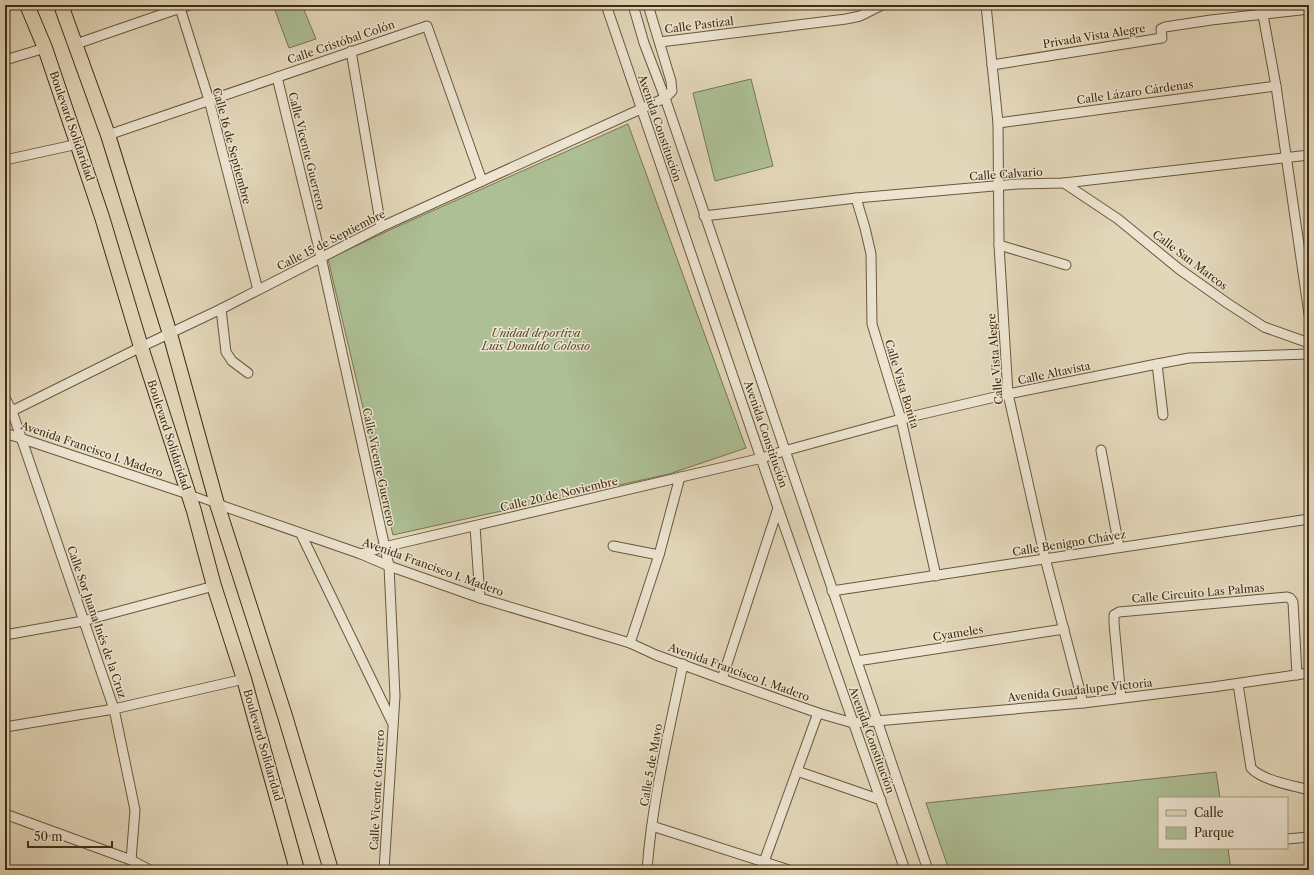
<svg xmlns="http://www.w3.org/2000/svg" width="1314" height="875" viewBox="0 0 1314 875" font-family="'Libre Caslon Text',serif">
	<style>
		.green { fill: #adbf95; stroke: #777652 }
		.lines { fill: none; stroke-linecap: round; stroke-linejoin: round }
		.pedestrian-casing { stroke: #6a583a; stroke-width: 9 }
		.minor-casing { stroke: #6a583a; stroke-width: 11 }
		.primary-casing { stroke: #412d10; stroke-width: 16 }
		.pedestrian { stroke: #ede5d2; stroke-width: 7 }
		.minor { stroke: #ede5d2; stroke-width: 9 }
		.primary { stroke: #e3d7ba; stroke-width: 14 }
		.labels { text-anchor: middle; dominant-baseline: central; stroke-width: 3; stroke-linejoin: round; paint-order: stroke }
		.street-label { font-size: 11px; fill: #412d10; stroke: #ede5d2 }
		.park-label { font-size: 11px; font-style: italic; fill: #574a2b; stroke: #ede5d2 }
	</style>
	<rect width="100%" height="100%" fill="#e3d7ba"/>
	<filter id="stains"><feTurbulence type="fractalNoise" baseFrequency=".005" numOctaves="4"/><feColorMatrix values="0 0 0 0 .2 0 0 0 0 .09 0 0 0 0 .02 0 0 0 .5 -.17"/></filter>
	<radialGradient id="worn" r=".72"><stop offset=".6" stop-color="#630" stop-opacity="0"/><stop offset="1" stop-color="#630" stop-opacity=".3"/></radialGradient>
	<g class="green">
		<polygon points="273,5 302,5 316,39 289,48"/>
		<polygon points="751,79 773,166 715,181 693,93"/>
		<polygon points="628,124 746,448 669,474 393,535 328,259 394,228"/>
		<polygon points="1216,772 1220,798 1159,798 1159,848 1228,848 1231,870 949,870 926,803"/>
	</g>
	<g class="lines">
		<defs>
			<polyline id="pedestrian" points="189,494 217,504"/>
			<g id="minor">
				<polyline points="606,5 778,508 905,870"/>
				<polyline points="633,5 644,43 665,98 928,870"/>
				<polyline points="986,5 998,123 999,245 1008,394 1045,558 1083,703"/>
				<polyline points="180,8 209,100 258,290"/>
				<polyline points="1263,15 1276,86 1309,314"/>
				<polyline points="660,42 846,19 860,16 882,5"/>
				<polyline points="76,44 189,5"/>
				<polyline points="351,51 381,227"/>
				<polyline points="5,60 45,48"/>
				<polyline points="992,65 1162,38 1161,29 1165,27 1211,20 1309,9"/>
				<polyline points="277,77 321,257 389,566 395,696 384,870"/>
				<polyline points="998,123 1276,86"/>
				<polyline points="108,135 427,26 482,181"/>
				<polyline points="5,160 78,144"/>
				<polyline points="1064,183 1118,219 1179,269 1227,303 1264,327 1309,343"/>
				<polyline points="856,198 865,228 871,254 872,324 901,419 936,576"/>
				<polyline points="704,216 856,198 1017,184 1064,183 1309,155"/>
				<polyline points="999,245 1066,265"/>
				<polyline points="221,309 226,352 232,361 248,373"/>
				<polyline points="1157,364 1163,415"/>
				<polyline points="5,398 12,411 114,709 135,810 131,860"/>
				<polyline points="12,411 141,347 221,309 381,227 665,98 672,91 671,81 648,5"/>
				<polyline points="5,433 188,494"/>
				<polyline points="1101,450 1119,547"/>
				<polyline points="217,504 361,554 389,566 480,598 630,643 656,655 722,679 818,713 853,723 1083,703 1213,687 1309,673"/>
				<polyline points="475,526 480,598"/>
				<polyline points="301,534 392,722"/>
				<polyline points="613,546 659,555"/>
				<polyline points="361,554 384,547 762,458 784,451 901,419 1008,394 1157,364 1189,358 1309,354"/>
				<polyline points="832,591 1309,519"/>
				<polyline points="5,635 83,621 214,586"/>
				<polyline points="630,643 659,555 680,477"/>
				<polyline points="857,661 1064,629"/>
				<polyline points="722,679 778,508"/>
				<path d="M1238 684 1251 768C1263 781 1292 785 1309 790"/>
				<polyline points="1121,698 1114,623 1114,615 1119,612 1287,597 1290,598 1293,602 1297,675"/>
				<polyline points="5,727 114,709 244,679"/>
				<polyline points="797,771 881,800"/>
				<polyline points="5,814 131,860 150,870"/>
				<polyline points="652,826 789,870"/>
				<polyline points="1287,839 1309,837"/>
				<path d="M647 870C652 801 669 732 683 664"/>
				<polyline points="761,870 818,713"/>
			</g>
			<g id="primary">
				<polyline points="27,5 45,48 102,217 141,347 194,511 214,586 244,679 297,870"/>
				<polyline points="61,5 108,135 170,334 217,504 285,716 331,870"/>
			</g>
		</defs>
		<use href="#pedestrian" class="pedestrian-casing"/>
		<use href="#minor" class="minor-casing"/>
		<use href="#primary" class="primary-casing"/>
		<use href="#pedestrian" class="pedestrian"/>
		<use href="#minor" class="minor"/>
		<use href="#primary" class="primary"/>
	</g>
	<g class="labels">
		<g class="street-label">
			<text transform="translate(699 25) rotate(-7)">Calle Pastizal</text>
			<text transform="translate(1094 36) rotate(-9)">Privada Vista Alegre</text>
			<text transform="translate(341 42) rotate(-19)">Calle Cristóbal Colón</text>
			<text transform="translate(1135 92) rotate(-8)">Calle Lázaro Cárdenas</text>
			<text transform="translate(72 126) rotate(71)">Boulevard Solidaridad</text>
			<text transform="translate(660 128) rotate(71)">Avenida Constitución</text>
			<text transform="translate(232 146) rotate(75)">Calle 16 de Septiembre</text>
			<text transform="translate(307 151) rotate(76)">Calle Vicente Guerrero</text>
			<text transform="translate(1006 174) rotate(-4)">Calle Calvario</text>
			<text transform="translate(331 240) rotate(-27)">Calle 15 de Septiembre</text>
			<text transform="translate(1190 260) rotate(37)">Calle San Marcos</text>
			<text transform="translate(995 359) rotate(-95)">Calle Vista Alegre</text>
			<text transform="translate(1054 373) rotate(-12)">Calle Altavista</text>
			<text transform="translate(902 384) rotate(73)">Calle Vista Bonita</text>
			<text transform="translate(766 434) rotate(71)">Avenida Constitución</text>
			<text transform="translate(169 435) rotate(72)">Boulevard Solidaridad</text>
			<text transform="translate(92 449) rotate(19)">Avenida Francisco I. Madero</text>
			<text transform="translate(379 467) rotate(78)">Calle Vicente Guerrero</text>
			<text transform="translate(559 494) rotate(-13)">Calle 20 de Noviembre</text>
			<text transform="translate(1069 543) rotate(-9)">Calle Benigno Chávez</text>
			<text transform="translate(433 567) rotate(20)">Avenida Francisco I. Madero</text>
			<text transform="translate(1198 593) rotate(-5)">Calle Circuito Las Palmas</text>
			<text transform="translate(97 622) rotate(71)">Calle Sor Juana Inés de la Cruz</text>
			<text transform="translate(958 633) rotate(-9)">Cyameles</text>
			<text transform="translate(739 672) rotate(20)">Avenida Francisco I. Madero</text>
			<text transform="translate(1080 690) rotate(-6)">Avenida Guadalupe Victoria</text>
			<text transform="translate(872 740) rotate(70)">Avenida Constitución</text>
			<text transform="translate(263 745) rotate(74)">Boulevard Solidaridad</text>
			<text transform="translate(651 765) rotate(-80)">Calle 5 de Mayo</text>
			<text transform="translate(377 790) rotate(-87)">Calle Vicente Guerrero</text>
		</g>
		<g class="park-label">
			<text x="536" y="333">Unidad deportiva<tspan x="536" dy="13">Luis Donaldo Colosio</tspan></text>
		</g>
	</g>
	<rect width="1314" height="875" fill="none" stroke="#e3d7ba" stroke-width="20"/>
	<rect x="6" y="6" width="1302" height="863" fill="none" stroke="#412d10" stroke-width="2"/>
	<rect x="10" y="10" width="1294" height="855" fill="none" stroke="#412d10"/>
	<rect x="1158" y="797" width="130" height="52" fill="#ede5d2" stroke="#a89b84"/>
	<rect x="1166" y="810" width="20" height="6" fill="#e3d7ba" stroke="#a89b84"/>
	<text x="1194" y="817" font-size="12" fill="#412d10">Calle</text>
	<rect x="1166" y="827" width="20" height="12" fill="#adbf95" stroke="#a89b84"/>
	<text x="1194" y="837" font-size="12" fill="#412d10">Parque</text>
	<path d="M28 841v6h84v-6" fill="none" stroke="#412d10" stroke-width="2"/>
	<text x="34" y="841" font-size="12" fill="#412d10" stroke="#ede5d2" stroke-width="3" paint-order="stroke">50 m</text>
	<rect width="100%" height="100%" filter="url(#stains)"/>
	<rect width="100%" height="100%" fill="url(#worn)"/>
</svg>
